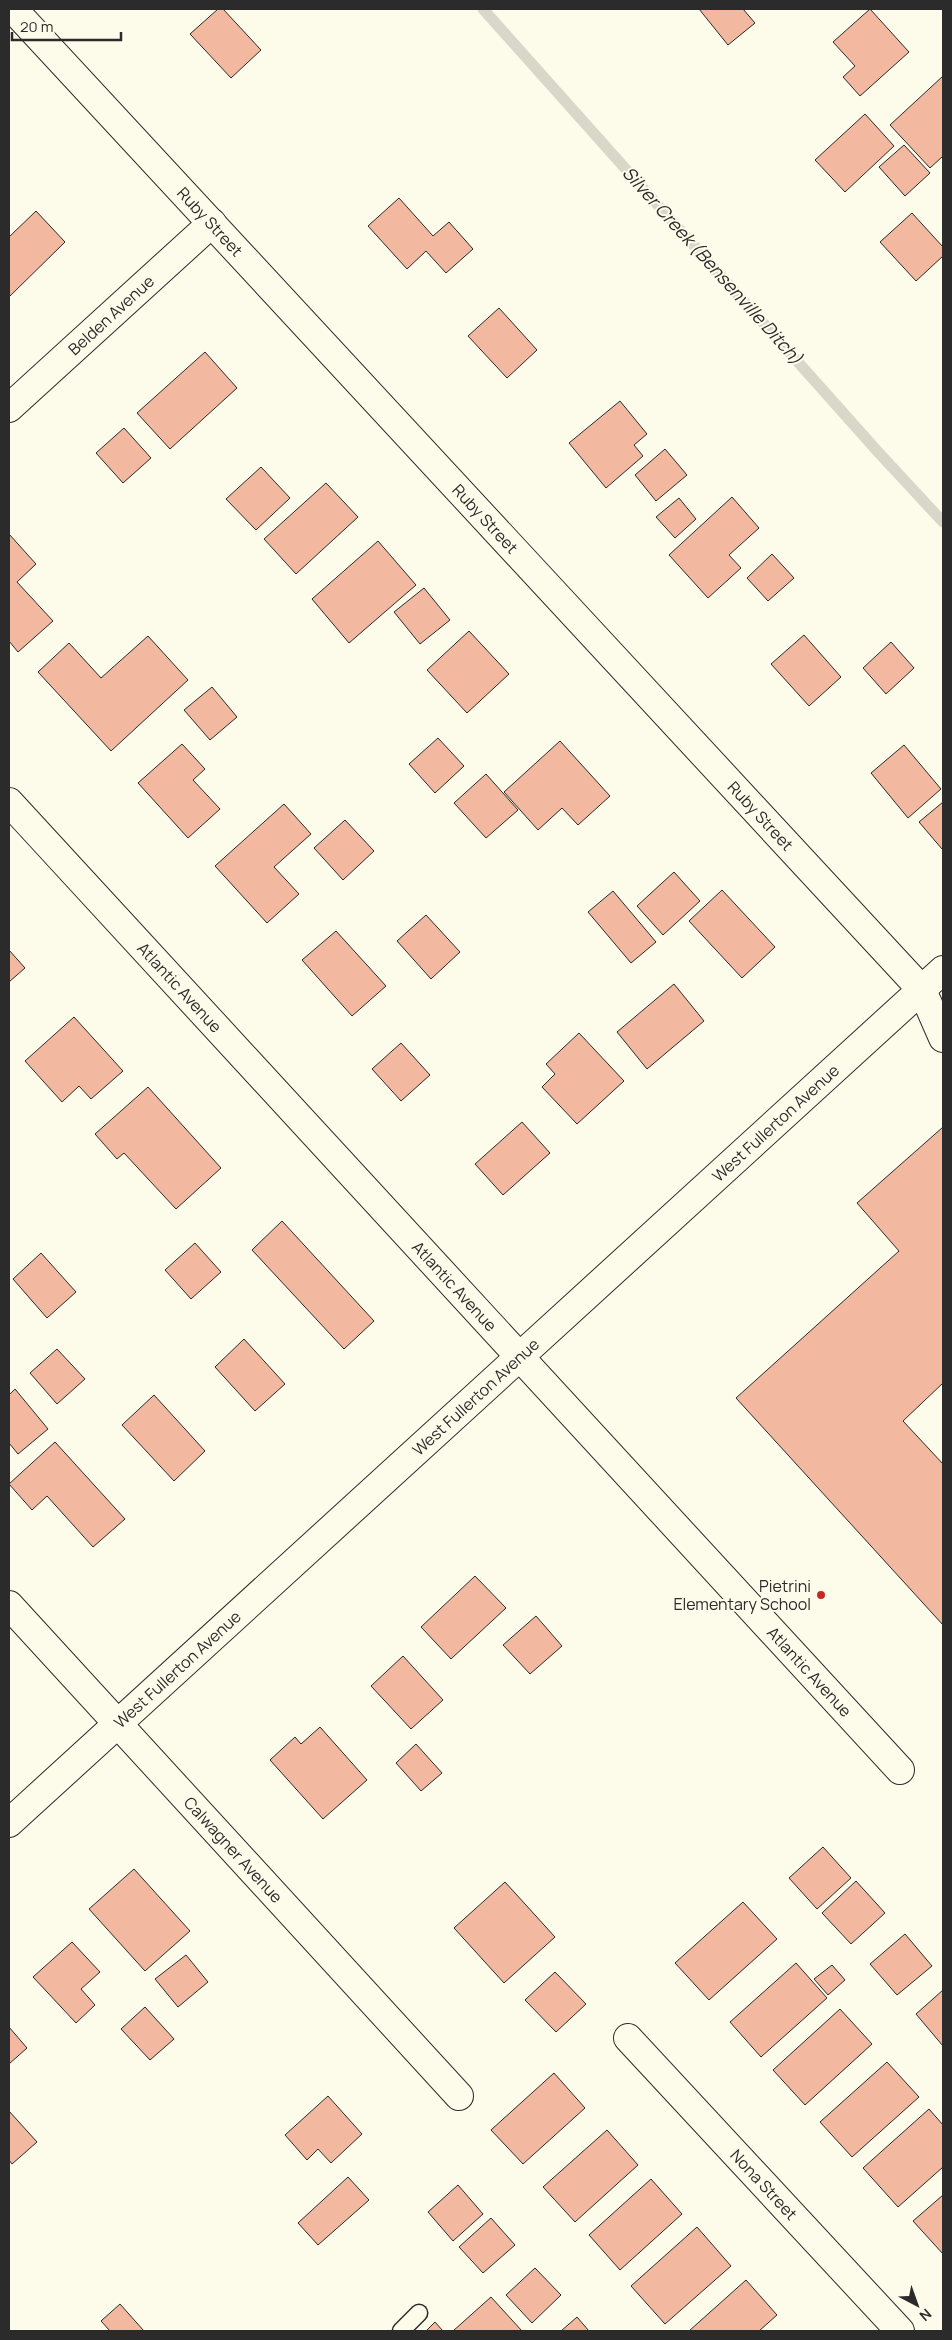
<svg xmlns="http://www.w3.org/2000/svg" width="952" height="2340" viewBox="0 0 952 2340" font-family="Manrope,sans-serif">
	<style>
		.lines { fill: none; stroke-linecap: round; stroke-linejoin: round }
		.stream { stroke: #d8d7c9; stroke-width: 11 }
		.building { fill: #f2b8a0; stroke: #2b2b2b }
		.service-casing { stroke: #2b2b2b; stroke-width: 19 }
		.minor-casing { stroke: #2b2b2b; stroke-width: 30 }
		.tertiary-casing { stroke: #2b2b2b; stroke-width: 30 }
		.service { stroke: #fdfbea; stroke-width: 16 }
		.minor { stroke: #fdfbea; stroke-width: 28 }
		.tertiary { stroke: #fdfbea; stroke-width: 28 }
		.poi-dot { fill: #c62828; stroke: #fdfbea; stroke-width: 2 }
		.labels { text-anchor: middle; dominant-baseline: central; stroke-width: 4; stroke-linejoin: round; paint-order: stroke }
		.street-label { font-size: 16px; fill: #2b2b2b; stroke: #fdfbea }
		.poi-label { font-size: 16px; fill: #2b2b2b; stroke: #fdfbea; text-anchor: end }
		.water-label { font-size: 18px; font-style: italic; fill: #2b2b2b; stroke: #fdfbea }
	</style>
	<rect width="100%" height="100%" fill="#fdfbea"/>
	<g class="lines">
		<polyline class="stream" points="483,9 879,453 943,522"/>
	</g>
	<g class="building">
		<polygon points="218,9 223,9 261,50 231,78 190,34"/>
		<polygon points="699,9 743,9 755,23 728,45"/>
		<polygon points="870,9 909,52 860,96 843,77 855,66 833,42"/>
		<polygon points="943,76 943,156 930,168 890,125"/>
		<polygon points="865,114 894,146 845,192 815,160"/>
		<polygon points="904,145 930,173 905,196 879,167"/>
		<polygon points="399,198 433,236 449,222 473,249 446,273 426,251 407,269 368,226"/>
		<polygon points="36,211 65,242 9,297 9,237"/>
		<polygon points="912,213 943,247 943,256 916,281 880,242"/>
		<polygon points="499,308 537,350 507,378 468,336"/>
		<polygon points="205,352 237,388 170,449 137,413"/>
		<polygon points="620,401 647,434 634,445 643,456 606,488 569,443"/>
		<polygon points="124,428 151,458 123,483 96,453"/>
		<polygon points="665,449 687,475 656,501 635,475"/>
		<polygon points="261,467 290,498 256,530 226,499"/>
		<polygon points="326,483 358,517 296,574 264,539"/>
		<polygon points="732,497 759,528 729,555 741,568 708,598 669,555"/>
		<polygon points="679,498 696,519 675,538 656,517"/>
		<polygon points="9,534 36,564 17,582 53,621 18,652 9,641"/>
		<polygon points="378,541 416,585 349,643 312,599"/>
		<polygon points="772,554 794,578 768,601 747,578"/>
		<polygon points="424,588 450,620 420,644 394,612"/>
		<polygon points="469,631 509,674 467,713 427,670"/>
		<polygon points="804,635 841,677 809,706 771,664"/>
		<polygon points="148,636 188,680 111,751 38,672 69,643 101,678"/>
		<polygon points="891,642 914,668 886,694 863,668"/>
		<polygon points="212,687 237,717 210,740 184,710"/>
		<polygon points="438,738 464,766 435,793 409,764"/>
		<polygon points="560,741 610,796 578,825 562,808 538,830 504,792"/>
		<polygon points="182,744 205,769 193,780 220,809 188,838 138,783"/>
		<polygon points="904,745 941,789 908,818 871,773"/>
		<polygon points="486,774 518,810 486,838 454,803"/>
		<polygon points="943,802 943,848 942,849 919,822"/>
		<polygon points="284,804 311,834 274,867 299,894 267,923 215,866"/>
		<polygon points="345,820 374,851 343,880 314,848"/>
		<polygon points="674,872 700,901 663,935 637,906"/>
		<polygon points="722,890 775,947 742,978 689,921"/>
		<polygon points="613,891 656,942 631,963 588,912"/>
		<polygon points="426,915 460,952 431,979 397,941"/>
		<polygon points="336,931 386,986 352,1016 302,960"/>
		<polygon points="9,950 25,968 9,982"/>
		<polygon points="674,984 704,1021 647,1069 617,1032"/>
		<polygon points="74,1017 123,1071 91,1099 79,1086 62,1102 25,1061"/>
		<polygon points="579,1033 624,1081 577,1124 542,1087 555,1074 546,1064"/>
		<polygon points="401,1043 430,1075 401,1101 372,1069"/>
		<polygon points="148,1087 221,1168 176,1209 124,1153 117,1159 95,1134"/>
		<polygon points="522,1122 550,1153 503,1195 475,1164"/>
		<polygon points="943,1127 943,1383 903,1421 943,1464 943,1625 736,1398 899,1251 857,1203"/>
		<polygon points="282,1221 374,1321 344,1349 252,1250"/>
		<polygon points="195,1243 221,1272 191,1299 165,1270"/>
		<polygon points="41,1253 76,1292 47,1318 13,1279"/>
		<polygon points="244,1339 285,1384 255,1411 215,1367"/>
		<polygon points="57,1349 85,1379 57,1404 30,1373"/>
		<polygon points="15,1389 48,1429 18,1454 9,1443 9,1395"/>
		<polygon points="154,1395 205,1451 174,1481 122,1425"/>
		<polygon points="55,1442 125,1519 93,1547 47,1496 32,1510 9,1484"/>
		<polygon points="475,1576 506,1608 451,1659 421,1627"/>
		<polygon points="536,1616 562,1646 530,1674 503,1645"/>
		<polygon points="403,1656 443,1700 411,1729 371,1686"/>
		<polygon points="320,1727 367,1780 323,1819 270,1760 295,1737 301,1744"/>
		<polygon points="416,1744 442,1773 421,1791 396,1763"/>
		<polygon points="823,1847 851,1878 817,1909 789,1878"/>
		<polygon points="134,1869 190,1931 145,1971 89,1909"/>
		<polygon points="856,1881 885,1913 851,1944 822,1913"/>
		<polygon points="505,1882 555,1937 504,1983 454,1928"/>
		<polygon points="743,1902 777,1939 709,2000 675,1963"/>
		<polygon points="905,1934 932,1966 897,1995 870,1964"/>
		<polygon points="72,1942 100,1972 81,1989 95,2005 76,2023 33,1977"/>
		<polygon points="186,1955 208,1982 178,2007 155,1979"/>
		<polygon points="796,1963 827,1998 761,2057 730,2022"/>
		<polygon points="832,1965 845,1980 828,1995 814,1979"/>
		<polygon points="555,1972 586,2004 556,2032 525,2000"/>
		<polygon points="943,1990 943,2046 916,2014"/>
		<polygon points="145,2007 174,2039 150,2060 121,2029"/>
		<polygon points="840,2009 872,2044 805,2105 773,2070"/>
		<polygon points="9,2027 27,2048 9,2064"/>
		<polygon points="887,2062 919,2097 852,2157 820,2122"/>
		<polygon points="554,2073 585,2108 523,2164 491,2130"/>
		<polygon points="328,2096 362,2134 331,2163 318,2149 307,2160 285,2135"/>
		<polygon points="929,2109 943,2125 943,2167 898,2207 863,2168"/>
		<polygon points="9,2111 37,2142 12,2164 9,2160"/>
		<polygon points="607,2130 638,2165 575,2222 543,2187"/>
		<polygon points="348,2177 369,2200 318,2245 298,2223"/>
		<polygon points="651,2179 682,2214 620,2270 589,2235"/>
		<polygon points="458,2185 483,2214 453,2241 428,2212"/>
		<polygon points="943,2195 943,2254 913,2221"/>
		<polygon points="491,2218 515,2245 483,2273 459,2247"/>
		<polygon points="697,2227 731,2266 665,2324 631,2286"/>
		<polygon points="535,2268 561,2295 532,2323 506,2295"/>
		<polygon points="746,2280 777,2315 759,2331 689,2331"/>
		<polygon points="491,2297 522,2331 453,2331"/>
		<polygon points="120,2304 144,2331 110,2331 101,2321"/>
		<polygon points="577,2317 589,2331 561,2331"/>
		<polygon points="435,2322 443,2331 426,2331"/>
	</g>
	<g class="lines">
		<defs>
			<polyline id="service" points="401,2331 419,2313"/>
			<g id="minor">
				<path id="s1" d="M13 9 922 990 943 1038"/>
				<path id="s2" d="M9 408 212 223"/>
				<path id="s3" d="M9 802 900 1770"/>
				<path id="s4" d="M9 1605 459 2096"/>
				<path id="s5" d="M628 2038 900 2331"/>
			</g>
			<g id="tertiary">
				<path id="s6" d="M9 1823 943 970"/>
			</g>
		</defs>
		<use href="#service" class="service-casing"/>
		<use href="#minor" class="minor-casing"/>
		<use href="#tertiary" class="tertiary-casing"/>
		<use href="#service" class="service"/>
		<use href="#minor" class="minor"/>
		<use href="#tertiary" class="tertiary"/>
	</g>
	<circle class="poi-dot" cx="821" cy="1595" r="5"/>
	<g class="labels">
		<g class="street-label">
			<text stroke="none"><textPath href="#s1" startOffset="290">Ruby Street</textPath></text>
			<text stroke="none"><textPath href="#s2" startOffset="138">Belden Avenue</textPath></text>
			<text stroke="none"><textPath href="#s1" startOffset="695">Ruby Street</textPath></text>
			<text stroke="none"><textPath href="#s1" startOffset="1100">Ruby Street</textPath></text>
			<text stroke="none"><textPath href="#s3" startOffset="252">Atlantic Avenue</textPath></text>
			<text stroke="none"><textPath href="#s6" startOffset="1038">West Fullerton Avenue</textPath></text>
			<text stroke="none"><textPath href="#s3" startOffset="658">Atlantic Avenue</textPath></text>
			<text stroke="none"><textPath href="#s6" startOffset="632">West Fullerton Avenue</textPath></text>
			<text stroke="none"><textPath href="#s6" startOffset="228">West Fullerton Avenue</textPath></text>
			<text stroke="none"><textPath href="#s3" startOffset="1182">Atlantic Avenue</textPath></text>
			<text stroke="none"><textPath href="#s4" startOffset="332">Calwagner Avenue</textPath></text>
			<text stroke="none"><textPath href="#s5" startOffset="200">Nona Street</textPath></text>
		</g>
		<g class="poi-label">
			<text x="811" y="1586">Pietrini<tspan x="811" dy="18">Elementary School</tspan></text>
		</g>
		<g class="water-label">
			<text transform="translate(713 265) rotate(48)">Silver Creek (Bensenville Ditch)</text>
		</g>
	</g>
	<rect width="952" height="2340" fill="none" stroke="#2b2b2b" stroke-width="20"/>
	<g transform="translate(917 2305) rotate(139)" stroke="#fdfbea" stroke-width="4" paint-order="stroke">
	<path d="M0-4L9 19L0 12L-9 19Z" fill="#2b2b2b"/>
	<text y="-8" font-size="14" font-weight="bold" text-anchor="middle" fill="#2b2b2b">N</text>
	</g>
	<path d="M12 32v8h109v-8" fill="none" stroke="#2b2b2b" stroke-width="2.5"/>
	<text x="20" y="32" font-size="15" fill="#2b2b2b" stroke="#fdfbea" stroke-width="4" paint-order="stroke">20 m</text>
</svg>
